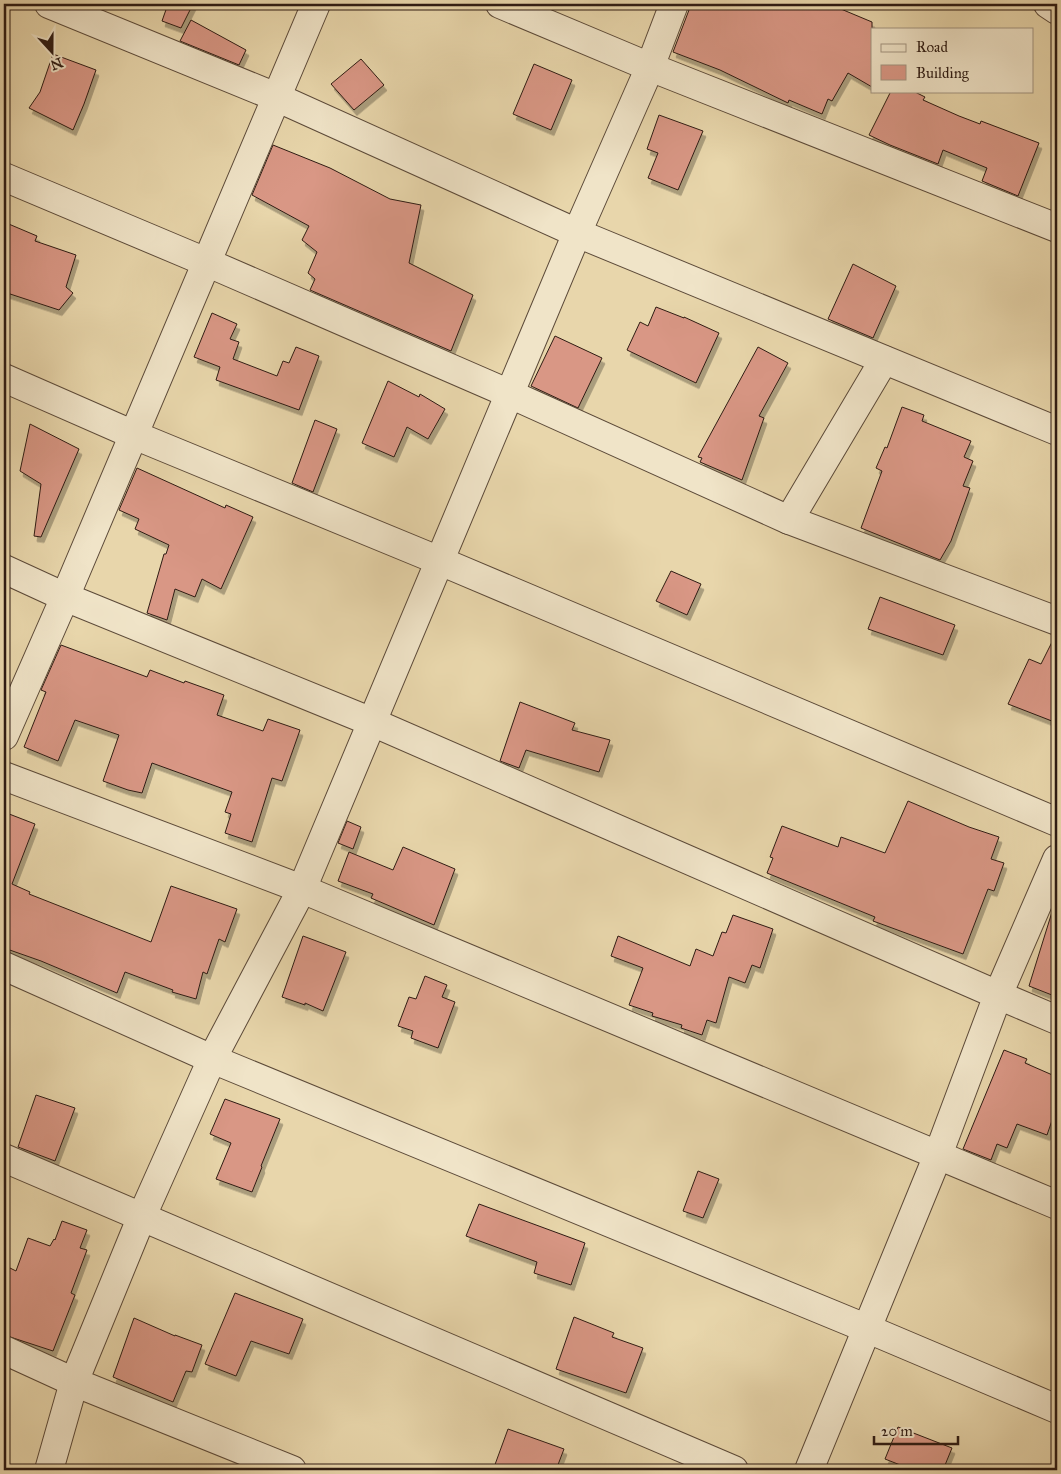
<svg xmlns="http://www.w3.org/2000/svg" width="1061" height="1474" viewBox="0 0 1061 1474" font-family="'IM FELL Great Primer',serif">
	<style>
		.building { fill: #d99785; stroke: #2e1b13; filter: url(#shadow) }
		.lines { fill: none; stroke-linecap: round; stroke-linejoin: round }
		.minor-casing { stroke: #5c4a39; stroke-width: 30 }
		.minor { stroke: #f0e4c8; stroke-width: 28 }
	</style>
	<defs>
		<filter id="shadow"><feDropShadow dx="3" dy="5.5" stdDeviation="0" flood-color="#0004"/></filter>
	</defs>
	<rect width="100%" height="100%" fill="#e8d6ab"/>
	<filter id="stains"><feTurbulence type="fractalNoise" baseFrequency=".004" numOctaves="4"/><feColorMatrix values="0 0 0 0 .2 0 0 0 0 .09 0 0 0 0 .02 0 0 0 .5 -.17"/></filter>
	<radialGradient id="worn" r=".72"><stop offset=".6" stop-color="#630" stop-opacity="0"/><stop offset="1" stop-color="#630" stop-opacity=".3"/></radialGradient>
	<g class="building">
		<polygon points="168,4 193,4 181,28 162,21"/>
		<polygon points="689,4 829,4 872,22 872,87 848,73 832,101 828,99 822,114 789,100 788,103 720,70 673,52 689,10"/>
		<polygon points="191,20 246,50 239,65 180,41"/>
		<polygon points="53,54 96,70 84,104 73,130 29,108 40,92"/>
		<polygon points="361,59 384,85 354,110 331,84"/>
		<polygon points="534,64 572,80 551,130 513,114"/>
		<polygon points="891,91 913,91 925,97 923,100 959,116 980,124 981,121 1039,143 1018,196 982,181 987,168 943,150 938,164 890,145 869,135"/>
		<polygon points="659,115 703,131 678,190 648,178 658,153 647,149"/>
		<polygon points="273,145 330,168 390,199 421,205 409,263 473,295 451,351 310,290 315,279 308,273 317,252 302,240 309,226 252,195"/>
		<polygon points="4,222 37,236 35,241 76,255 66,287 73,293 59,310 4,292 4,267 9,247 4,244"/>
		<polygon points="853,264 896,286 873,338 828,319"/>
		<polygon points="656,307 684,318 684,317 719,333 696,383 627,350 640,322 648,326"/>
		<polygon points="212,313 237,324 230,339 239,342 233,359 277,376 283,361 289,363 296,347 319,356 299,410 216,380 220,367 194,357"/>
		<polygon points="555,336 602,358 578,408 531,386"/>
		<polygon points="758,347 788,363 759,416 764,418 742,480 700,462 702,458 698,457"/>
		<polygon points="388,381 419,397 420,394 445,409 428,439 407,427 394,457 362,443"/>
		<polygon points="902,407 924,415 922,421 971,441 964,457 973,461 963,486 970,488 951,541 940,560 861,528 882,471 876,468 885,447 887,448"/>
		<polygon points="315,420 337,429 313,492 292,483"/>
		<polygon points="30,424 79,449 41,537 34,536 41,484 20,471"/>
		<polygon points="137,468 225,508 226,505 253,517 221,589 202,579 195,597 175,589 167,620 147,613 164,554 166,554 169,545 135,529 139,519 119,510"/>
		<polygon points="671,571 701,584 687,615 656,601"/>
		<polygon points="880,597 955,625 943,655 868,629"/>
		<polygon points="1055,636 1057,636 1057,723 1008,704 1029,659 1041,664"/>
		<polygon points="61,645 147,677 150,670 184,683 185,681 224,695 217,715 263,731 268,719 300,730 282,781 272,778 252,842 225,833 231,814 225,812 232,792 152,763 142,793 128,790 103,781 119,735 75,720 58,761 24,747 46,692 41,690"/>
		<polygon points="520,702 575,723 572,730 610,740 599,772 526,750 519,768 500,761"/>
		<polygon points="908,801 969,827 999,837 991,859 1004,863 994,891 988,889 963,954 873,921 875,917 767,873 773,858 770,857 782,826 838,847 841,837 885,853"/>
		<polygon points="4,812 35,824 12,884 30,892 29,894 151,942 171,886 237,909 225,942 219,939 207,974 203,972 196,999 172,992 173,990 125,972 117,993 41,961 4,948"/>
		<polygon points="347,821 361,827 353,849 338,843"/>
		<polygon points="403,847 455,869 434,925 371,898 373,894 338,881 349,852 393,870"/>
		<polygon points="1052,912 1057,913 1057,997 1029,986"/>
		<polygon points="733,915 773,929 760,968 752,965 745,983 729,977 716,1023 707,1020 702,1035 681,1028 682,1025 652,1016 653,1013 629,1005 643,968 611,956 618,936 690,966 696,949 713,956 722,932 726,933"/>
		<polygon points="303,936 346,952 323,1011 305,1003 305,1005 282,997"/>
		<polygon points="425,976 447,985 442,997 455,1002 438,1048 411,1038 413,1031 398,1026 409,997 416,999"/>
		<polygon points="1004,1050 1027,1059 1025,1063 1057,1077 1057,1106 1047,1135 1017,1124 1007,1148 997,1144 991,1160 963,1149"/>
		<polygon points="36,1095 75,1108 55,1161 18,1147"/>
		<polygon points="225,1099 280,1119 261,1166 262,1167 252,1192 216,1179 231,1143 210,1134"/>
		<polygon points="698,1171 719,1179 703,1218 683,1211"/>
		<polygon points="479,1204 585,1243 571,1285 534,1273 537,1262 466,1236"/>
		<polygon points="62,1221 87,1230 80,1248 87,1250 71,1293 75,1295 53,1351 4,1335 4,1265 16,1271 28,1238 50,1246 54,1239 55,1240"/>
		<polygon points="235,1293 303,1319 289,1354 251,1341 236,1376 205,1364"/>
		<polygon points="574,1317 614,1333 612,1337 643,1348 626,1393 556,1369"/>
		<polygon points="134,1318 175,1336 175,1335 202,1345 192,1372 186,1371 173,1402 113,1377"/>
		<polygon points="898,1427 952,1448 943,1470 913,1470 885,1459"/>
		<polygon points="508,1429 564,1449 556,1470 493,1470"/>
	</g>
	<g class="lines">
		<defs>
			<g id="minor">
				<polyline points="49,4 276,97 577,233 1057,431"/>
				<polyline points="500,4 650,67 1057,228"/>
				<polyline points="1048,4 1057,10"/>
				<polyline points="4,177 206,262 510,394 789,520 1057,621"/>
				<polyline points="4,378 134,435 440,561 1057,822"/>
				<polyline points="789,520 884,360"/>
				<polyline points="4,569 65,597 372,722 998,995 1057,1020"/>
				<polyline points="4,736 65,597 316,4"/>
				<polyline points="4,776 302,889 1057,1205"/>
				<polyline points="4,966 212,1059 868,1329 1057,1409"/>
				<polyline points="4,1158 734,1470"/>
				<polyline points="4,1350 74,1382 292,1470"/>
				<polyline points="49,1470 74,1382 142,1216 212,1059 302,889 577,233 650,67 674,4"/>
				<polyline points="809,1470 938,1155 998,995 1057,859"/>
			</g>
		</defs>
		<use href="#minor" class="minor-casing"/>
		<use href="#minor" class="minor"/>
	</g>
	<rect width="1061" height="1474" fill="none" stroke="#e8d6ab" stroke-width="20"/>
	<rect x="5" y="5" width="1051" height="1464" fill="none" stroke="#2e1b13" stroke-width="2.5"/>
	<rect x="10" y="10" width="1041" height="1454" fill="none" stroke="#2e1b13"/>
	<rect x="871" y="28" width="162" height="65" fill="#f0e4c8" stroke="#a29480"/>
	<rect x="881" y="44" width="25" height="8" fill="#f0e4c8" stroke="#a29480"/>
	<text x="916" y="52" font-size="15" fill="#2e1b13">Road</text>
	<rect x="881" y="65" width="25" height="15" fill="#d99785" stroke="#a29480"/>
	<text x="916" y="78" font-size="15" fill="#2e1b13">Building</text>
	<g transform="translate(52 52) rotate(159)" stroke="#f0e4c8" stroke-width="4" paint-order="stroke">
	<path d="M0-4L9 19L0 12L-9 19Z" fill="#2e1b13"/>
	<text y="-8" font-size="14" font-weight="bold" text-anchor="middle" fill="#2e1b13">N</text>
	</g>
	<path d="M874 1436v8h84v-8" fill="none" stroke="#2e1b13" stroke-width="2.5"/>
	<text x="881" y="1436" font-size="15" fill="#2e1b13" stroke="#f0e4c8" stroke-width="4" paint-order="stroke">20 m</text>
	<rect width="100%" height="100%" filter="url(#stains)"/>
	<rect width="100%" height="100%" fill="url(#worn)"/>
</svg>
